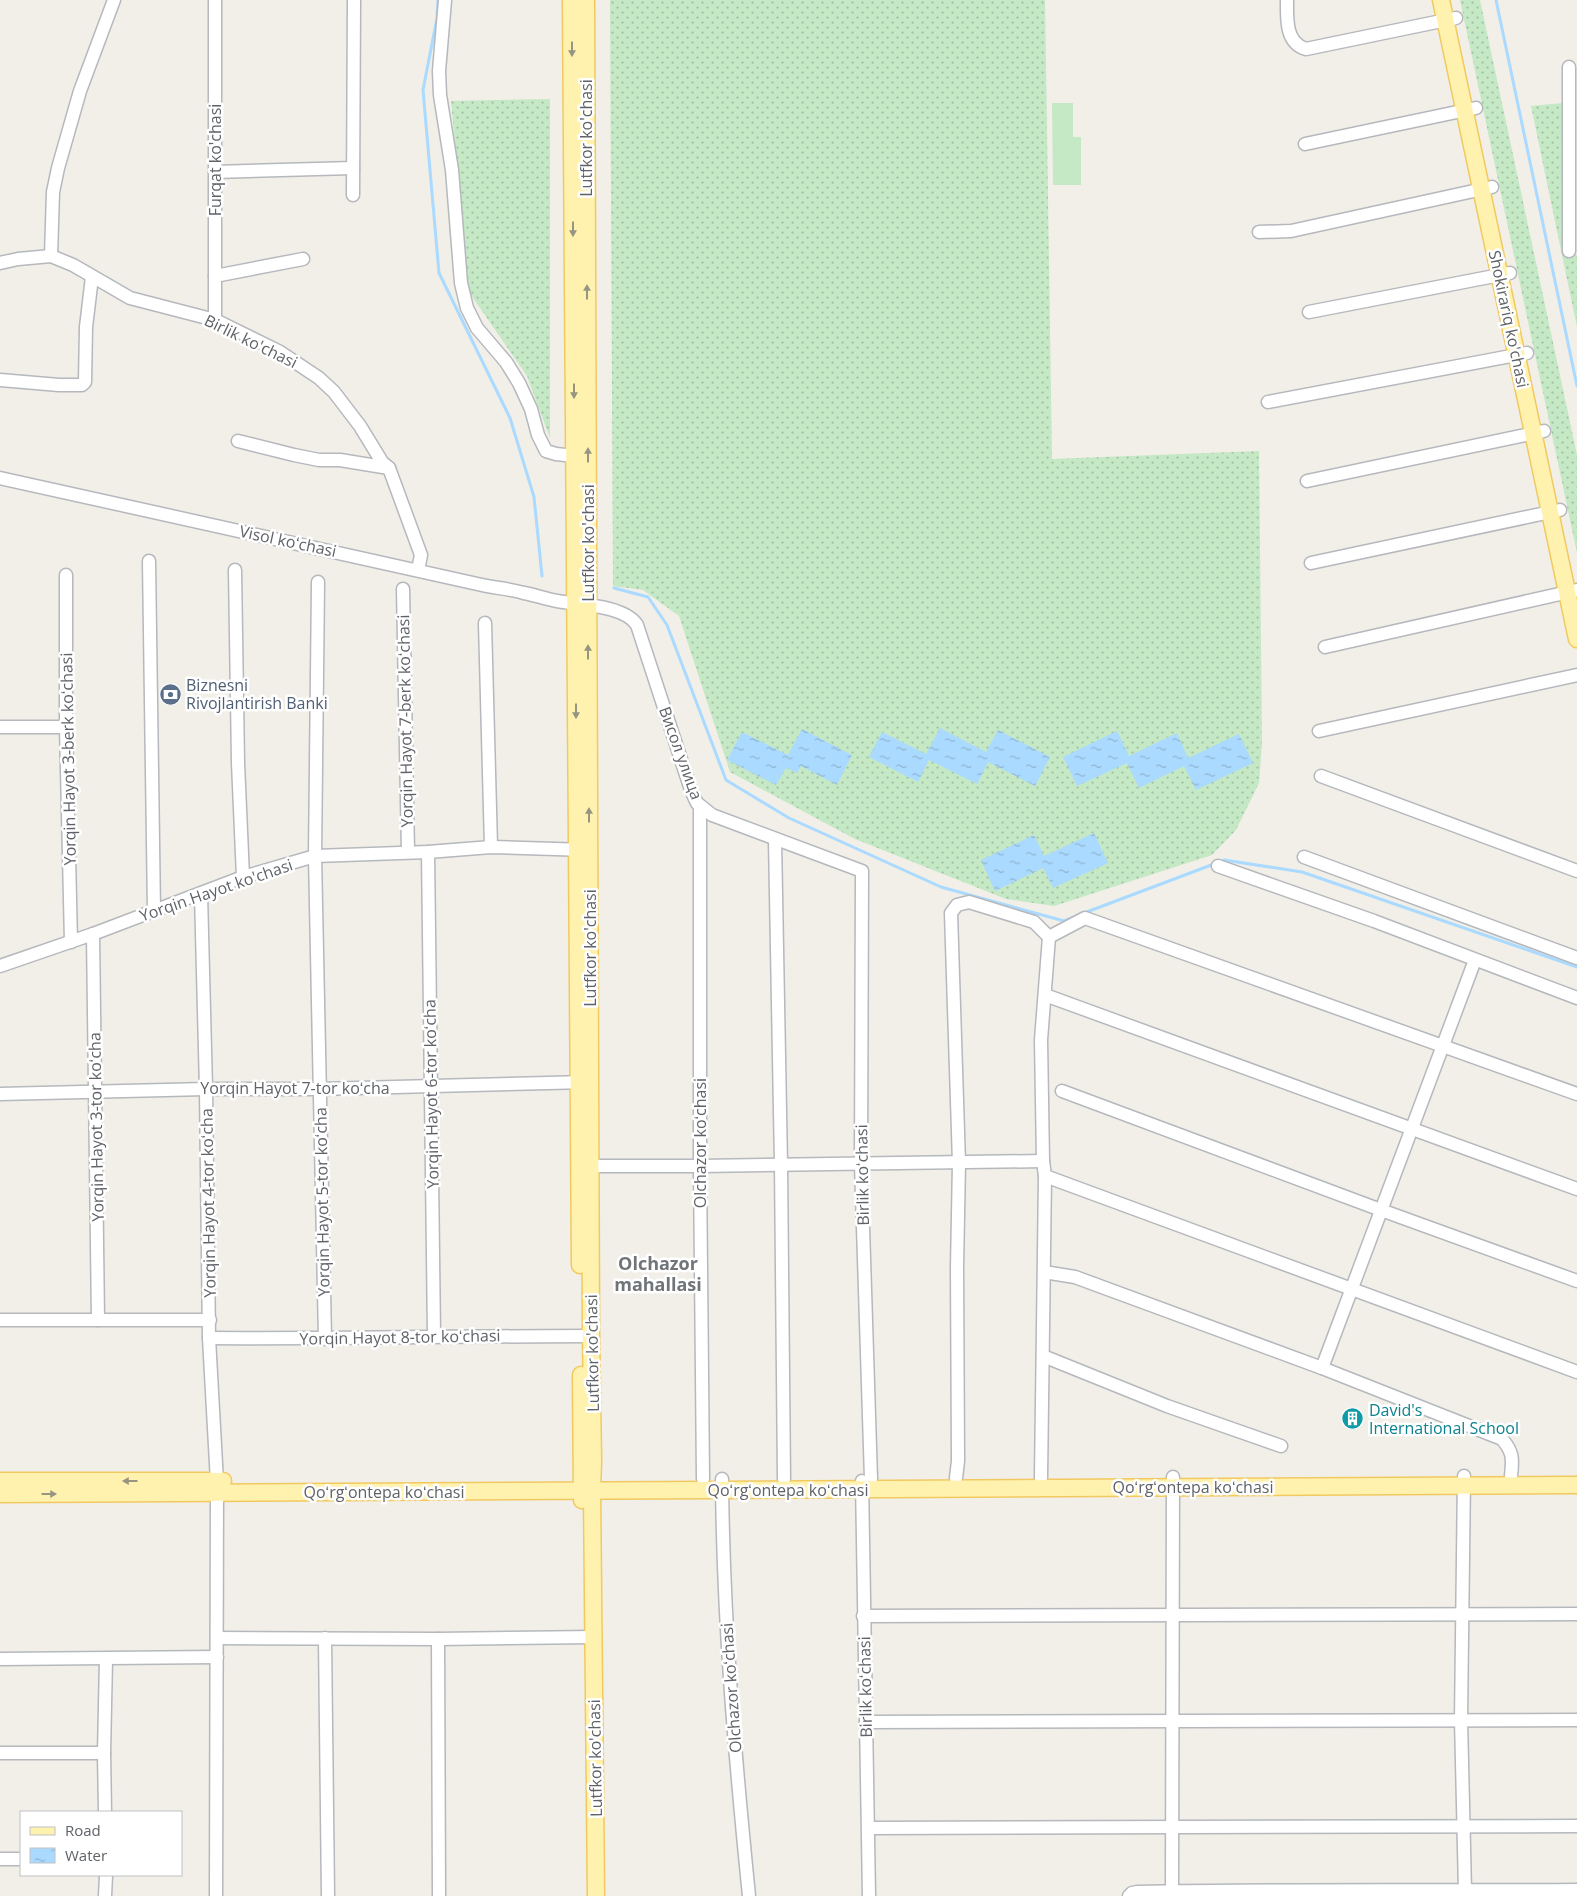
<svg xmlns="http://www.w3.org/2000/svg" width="1577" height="1896" viewBox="0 0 1577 1896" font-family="'Open Sans',sans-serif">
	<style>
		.grass { fill: url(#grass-dots) }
		.pitch { fill: #c5e8c5 }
		.water { fill: url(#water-ripples) }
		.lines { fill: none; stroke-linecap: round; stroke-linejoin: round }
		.stream { stroke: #aadaff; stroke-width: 3 }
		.minor-casing { stroke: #b5b8bc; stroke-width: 15 }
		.major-casing { stroke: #f2c960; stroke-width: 19 }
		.minor { stroke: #fff; stroke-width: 12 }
		.major { stroke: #fff2af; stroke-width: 16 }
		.oneway { fill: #979581 }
		.labels { text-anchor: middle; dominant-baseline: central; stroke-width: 5; stroke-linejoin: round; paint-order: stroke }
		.street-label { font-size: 16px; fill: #5f6368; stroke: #fff }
		.service-label { font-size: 16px; fill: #4e5e75; stroke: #fff; text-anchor: start }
		.culture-label { font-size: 16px; fill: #0d838f; stroke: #fff; text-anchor: start }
		.neighbourhood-label { font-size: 18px; font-weight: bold; fill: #70757a; stroke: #fff }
	</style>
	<defs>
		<pattern id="grass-dots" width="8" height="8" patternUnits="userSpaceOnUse" patternTransform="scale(1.25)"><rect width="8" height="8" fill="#c5e8c5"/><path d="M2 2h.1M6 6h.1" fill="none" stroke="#a3c0a4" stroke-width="1.8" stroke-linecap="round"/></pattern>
		<pattern id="water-ripples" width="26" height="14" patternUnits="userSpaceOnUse" patternTransform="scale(1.25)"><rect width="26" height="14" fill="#aadaff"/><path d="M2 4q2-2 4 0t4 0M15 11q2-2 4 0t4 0" fill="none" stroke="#8eb4d2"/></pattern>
	</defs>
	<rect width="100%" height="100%" fill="#f1efe8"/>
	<g class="grass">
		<polygon points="610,0 1045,0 1052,459 1259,451 1262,744 1259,783 1236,830 1212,855 1054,906 1006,899 855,839 730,772 679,616 643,590 613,586"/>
		<polygon points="1460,0 1480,0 1577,455 1577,553"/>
		<polygon points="550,99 550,438 527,376 469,292 451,101"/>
		<polygon points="1563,103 1563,256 1577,255 1577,327 1531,106"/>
	</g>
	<polygon class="pitch" points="1052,103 1073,103 1073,137 1081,137 1081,185 1053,185"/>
	<g class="water">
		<polygon points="940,728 986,752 998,730 1050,757 1035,786 988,762 977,784 929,760 918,782 869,757 882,732 926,754"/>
		<polygon points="802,729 852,755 837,785 801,766 797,773 786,768 776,785 727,760 742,732 788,755"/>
		<polygon points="1117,731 1129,756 1177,733 1188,758 1239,734 1253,763 1196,790 1184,766 1139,788 1127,763 1077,786 1063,757"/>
		<polygon points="1094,833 1108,863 1053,888 1043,868 995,891 981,860 1034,835 1044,856"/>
	</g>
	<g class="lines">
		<g class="stream">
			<polyline points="438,0 437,18 423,90 439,273 510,418 534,497 542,576"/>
			<polyline points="1496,0 1577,386"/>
			<polyline points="614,588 648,597 667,625 726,780 789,818 941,887 1064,921 1074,917"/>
			<polyline points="1220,862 1224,860 1302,872 1577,967"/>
			<polyline points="1084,913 1214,864"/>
		</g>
		<defs>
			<g id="minor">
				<polyline points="445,0 439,71 440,95 452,170 461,283 467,308 477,328 506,362 519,383 531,409 538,435 546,451 556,454 575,456"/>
				<path d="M1287 0C1287 18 1285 43 1306 49L1456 18"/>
				<polyline points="1569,67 1569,251"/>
				<polyline points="1305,144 1476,108"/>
				<polyline points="215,172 353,168"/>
				<polyline points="353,195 354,0"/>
				<polyline points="1259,232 1291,231 1492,187"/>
				<polyline points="51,256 53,192 58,168 80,91 114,0"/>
				<polyline points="0,263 18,259 51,256 73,265 130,298 215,320 280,352 319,378 334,392 360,426 382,462 389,468 421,555 418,570"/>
				<polyline points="215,276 303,259"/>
				<polyline points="1309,312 1510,273"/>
				<polyline points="215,320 215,0"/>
				<polyline points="0,380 59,385 82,385 85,382 86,327 92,277"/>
				<polyline points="1268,402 1527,353"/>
				<polyline points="238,441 294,455 319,460 340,460 389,468"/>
				<path d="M0 478 482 585C496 588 510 589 524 593 535 595 546 599 557 601 579 605 624 605 637 625L691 790 697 803 712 815 862 871 861 1164 871 1479"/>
				<polyline points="1307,481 1544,431"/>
				<polyline points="149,561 154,912"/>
				<polyline points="1311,563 1560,510"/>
				<polyline points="235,570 238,763 243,877"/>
				<polyline points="66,575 66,727 71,942"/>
				<polyline points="318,582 315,856 325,1339"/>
				<polyline points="403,589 408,852"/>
				<polyline points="485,623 491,847"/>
				<polyline points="1325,647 1577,590"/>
				<polyline points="0,727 66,727"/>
				<polyline points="1319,731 1577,675"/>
				<polyline points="1321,776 1577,871"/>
				<polyline points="700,806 700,1166 703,1479"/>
				<polyline points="775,840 781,1165 784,1479"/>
				<polyline points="428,852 434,1336"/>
				<polyline points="1304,857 1577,958"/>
				<polyline points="1218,866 1374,921 1577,998"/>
				<polyline points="201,894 206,1089 209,1338 217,1482 216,1896"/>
				<polyline points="93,934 98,1320"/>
				<polyline points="0,966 93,934 243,877 315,856 428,852 491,847 586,850"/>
				<polyline points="1045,995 1577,1189"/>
				<polyline points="1062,1091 1381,1210 1577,1281"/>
				<polyline points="0,1094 206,1089 319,1089 587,1082"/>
				<polyline points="582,1166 700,1166 1043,1161"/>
				<polyline points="1045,1176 1577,1372"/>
				<path d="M1044 1272 1075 1277 1322 1368 1502 1439C1513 1452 1513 1458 1511 1476"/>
				<polyline points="0,1320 210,1320"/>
				<path d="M209 1338C337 1339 464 1336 591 1336"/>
				<polyline points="1043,1356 1167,1406 1281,1446"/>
				<polyline points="1322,1368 1475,960"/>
				<polyline points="1464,1476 1461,1719 1465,1891"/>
				<polyline points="956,1478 958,1461 957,1267 959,1163 951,913 957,905 969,902 1034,922 1049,937"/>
				<polyline points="1041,1478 1045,1176 1043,1161 1041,1040 1049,937 1085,918 1577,1094"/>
				<path d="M722 1479C723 1619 735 1757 749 1896"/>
				<polyline points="862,1481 869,1896"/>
				<polyline points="863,1616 1577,1614"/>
				<polyline points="217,1638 438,1639 594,1637"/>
				<polyline points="325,1638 328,1896"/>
				<polyline points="438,1639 439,1896"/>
				<polyline points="0,1659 217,1657"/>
				<polyline points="866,1722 1577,1720"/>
				<polyline points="0,1753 104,1753"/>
				<polyline points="105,1812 104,1753 106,1659"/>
				<polyline points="869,1828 1577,1826"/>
				<polyline points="0,1859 21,1859"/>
				<polyline points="1172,1891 1173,1477"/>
				<polyline points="105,1896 106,1875"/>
				<path d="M1129 1896 1132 1893 1137 1892C1284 1889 1430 1891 1577 1890"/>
			</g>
			<g id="major">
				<polyline points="571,0 580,1265"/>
				<polyline points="586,0 591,1336 593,1461 592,1491 596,1896"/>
				<polyline points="1441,0 1577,639"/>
				<polyline points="581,1375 582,1500"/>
				<polyline points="0,1481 223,1481"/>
				<polyline points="0,1494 1577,1485"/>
			</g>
		</defs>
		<use href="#minor" class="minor-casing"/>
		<use href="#major" class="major-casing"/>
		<use href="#minor" class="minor"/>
		<use href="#major" class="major"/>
	</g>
	<defs><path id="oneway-solid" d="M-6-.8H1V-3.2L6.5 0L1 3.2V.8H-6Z" transform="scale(1.25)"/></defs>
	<g class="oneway">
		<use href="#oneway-solid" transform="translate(572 49) rotate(90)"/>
		<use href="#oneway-solid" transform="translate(573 229) rotate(90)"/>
		<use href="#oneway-solid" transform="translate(587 292) rotate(-90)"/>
		<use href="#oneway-solid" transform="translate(574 391) rotate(90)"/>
		<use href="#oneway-solid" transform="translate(588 455) rotate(-90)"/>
		<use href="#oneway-solid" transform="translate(588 652) rotate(-90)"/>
		<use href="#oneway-solid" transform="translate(576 711) rotate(90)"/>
		<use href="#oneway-solid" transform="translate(589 815) rotate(-90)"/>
		<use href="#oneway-solid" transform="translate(130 1481) rotate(-180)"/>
		<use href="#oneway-solid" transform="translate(49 1494)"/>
	</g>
	<defs>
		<symbol id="bank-disc" viewBox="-11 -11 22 22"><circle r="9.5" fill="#5c6f8a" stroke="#fff"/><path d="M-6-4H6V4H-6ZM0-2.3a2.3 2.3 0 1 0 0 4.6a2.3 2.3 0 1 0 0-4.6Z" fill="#fff"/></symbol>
		<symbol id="building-disc" viewBox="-11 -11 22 22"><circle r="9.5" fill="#0f9aa8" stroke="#fff"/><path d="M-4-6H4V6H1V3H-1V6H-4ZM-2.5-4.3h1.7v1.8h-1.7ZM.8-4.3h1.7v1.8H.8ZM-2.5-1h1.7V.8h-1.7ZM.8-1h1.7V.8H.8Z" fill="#fff"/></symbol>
	</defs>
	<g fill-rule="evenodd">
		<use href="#bank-disc" x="158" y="682" width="25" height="25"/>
		<use href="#building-disc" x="1340" y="1406" width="25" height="25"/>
	</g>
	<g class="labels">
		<g class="street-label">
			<text transform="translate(586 138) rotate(-90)">Lutfkor ko'chasi</text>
			<text transform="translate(215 160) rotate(-90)">Furqat ko'chasi</text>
			<text transform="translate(1509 319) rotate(78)">Shokirariq ko'chasi</text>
			<text transform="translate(251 341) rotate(26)">Birlik ko'chasi</text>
			<text transform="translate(288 541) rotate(12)">Visol koʻchasi</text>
			<text transform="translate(588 543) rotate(-90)">Lutfkor ko'chasi</text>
			<text transform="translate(405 721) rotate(-91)">Yorqin Hayot 7-berk koʻchasi</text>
			<text transform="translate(681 753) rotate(70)">Висол улица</text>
			<text transform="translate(68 759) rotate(-91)">Yorqin Hayot 3-berk koʻchasi</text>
			<text transform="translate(216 890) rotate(-19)">Yorqin Hayot ko'chasi</text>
			<text transform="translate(590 948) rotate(-90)">Lutfkor ko'chasi</text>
			<text x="295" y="1088">Yorqin Hayot 7-tor koʻcha</text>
			<text transform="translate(431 1094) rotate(-91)">Yorqin Hayot 6-tor koʻcha</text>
			<text transform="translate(96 1127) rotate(-91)">Yorqin Hayot 3-tor koʻcha</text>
			<text transform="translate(700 1143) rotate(-90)">Olchazor koʻchasi</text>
			<text transform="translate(862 1175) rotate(-91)">Birlik koʻchasi</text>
			<text transform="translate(322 1202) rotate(-91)">Yorqin Hayot 5-tor koʻcha</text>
			<text transform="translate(208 1203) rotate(-91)">Yorqin Hayot 4-tor koʻcha</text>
			<text transform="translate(400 1337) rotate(-1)">Yorqin Hayot 8-tor koʻchasi</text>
			<text transform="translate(592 1353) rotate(-91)">Lutfkor ko'chasi</text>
			<text x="1193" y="1487">Qoʻrgʻontepa koʻchasi</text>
			<text x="788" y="1490">Qoʻrgʻontepa koʻchasi</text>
			<text x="384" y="1492">Qoʻrgʻontepa koʻchasi</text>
			<text transform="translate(865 1687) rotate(-91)">Birlik koʻchasi</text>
			<text transform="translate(731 1688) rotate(-94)">Olchazor koʻchasi</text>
			<text transform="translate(595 1758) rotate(-91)">Lutfkor ko'chasi</text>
		</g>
		<g class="service-label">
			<text x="186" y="685">Biznesni<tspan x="186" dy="18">Rivojlantirish Banki</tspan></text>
		</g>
		<g class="culture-label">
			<text x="1369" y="1410">David's<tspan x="1369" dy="18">International School</tspan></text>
		</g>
		<g class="neighbourhood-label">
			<text x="658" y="1263">Olchazor<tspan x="658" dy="21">mahallasi</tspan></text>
		</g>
	</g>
	<rect x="20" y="1811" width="162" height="65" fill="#ffffff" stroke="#bfc1c3"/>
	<rect x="30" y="1827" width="25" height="8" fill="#fff2af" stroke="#bfc1c3"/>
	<text x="65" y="1836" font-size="15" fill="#5f6368">Road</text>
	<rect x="30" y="1848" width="25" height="15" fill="url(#water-ripples)" stroke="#bfc1c3"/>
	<text x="65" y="1861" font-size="15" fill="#5f6368">Water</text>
</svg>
